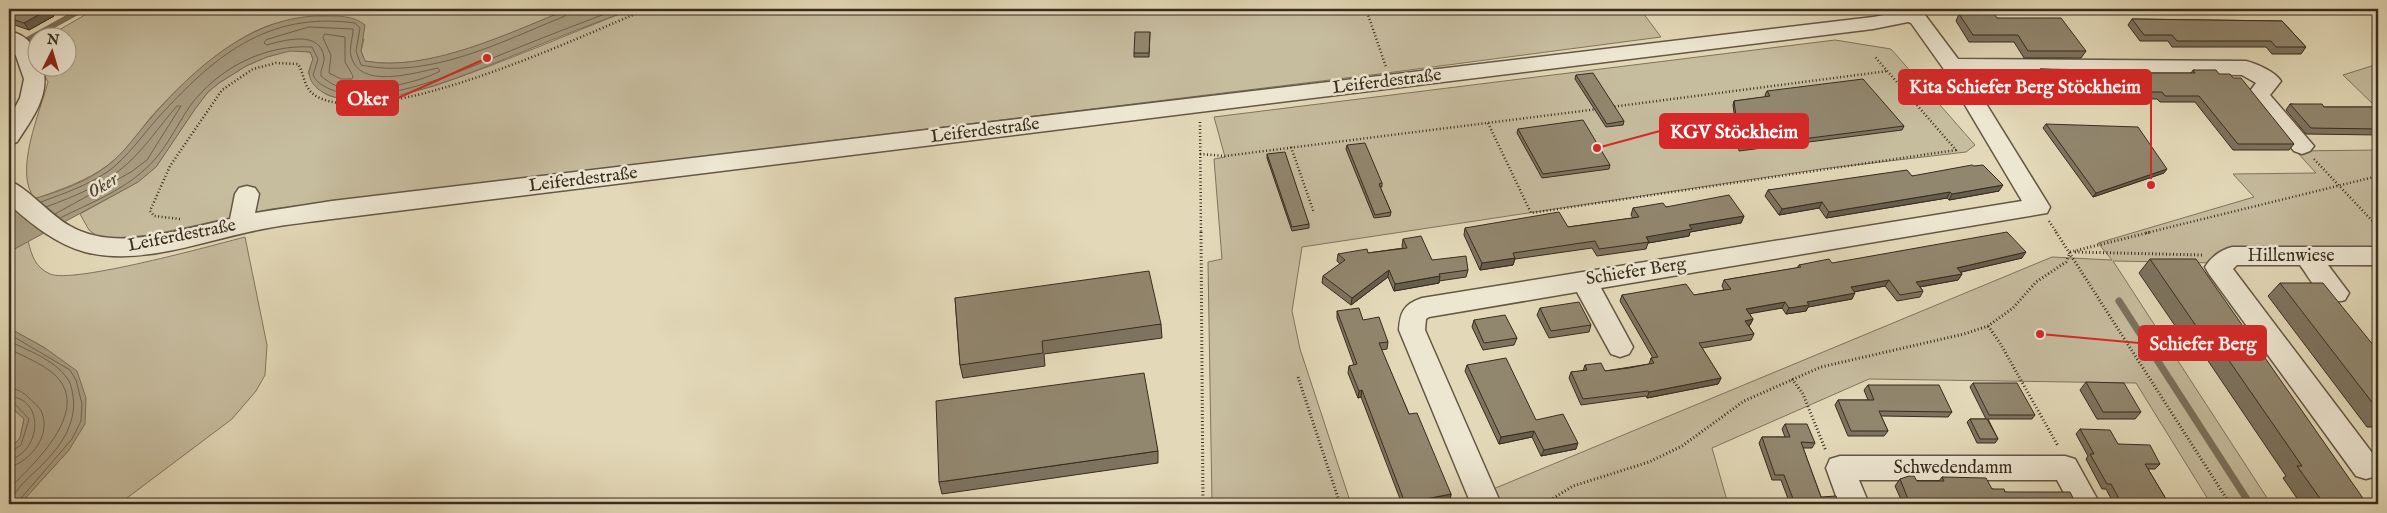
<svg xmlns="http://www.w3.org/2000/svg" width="2387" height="513" viewBox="0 0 2387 513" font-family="'IM FELL English',serif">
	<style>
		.green { fill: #c6bc9e; stroke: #80745e }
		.water { fill: #a99e84; stroke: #7c705b }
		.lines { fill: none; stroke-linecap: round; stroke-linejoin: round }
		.shore { stroke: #716551; stroke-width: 1 }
		.stream-far1 { stroke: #7c705b; stroke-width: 5.5 }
		.stream { stroke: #7c705b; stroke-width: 7 }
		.minor-casing { stroke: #645744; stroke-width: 3 }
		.path-far1 { stroke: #392c1e; stroke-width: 2.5; stroke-dasharray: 1 2.5; stroke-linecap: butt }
		.path { stroke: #392c1e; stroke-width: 3; stroke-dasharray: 1 2.5; stroke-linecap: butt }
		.minor { fill: #ede6d1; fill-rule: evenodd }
		.wall { fill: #7d735f; stroke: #392c1e }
		.shaded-wall { fill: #665e4d; stroke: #392c1e }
		.building { fill: #91866e; stroke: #392c1e }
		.labels { text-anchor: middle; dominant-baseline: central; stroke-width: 5; stroke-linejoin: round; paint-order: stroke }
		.street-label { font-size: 18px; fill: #392c1e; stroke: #ede6d1 }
		.water-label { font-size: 19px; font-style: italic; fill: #554838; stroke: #ede6d1 }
		.leader { fill: none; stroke: #d62828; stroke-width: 2 }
		.callout-dot { fill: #d62828; stroke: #ede6d1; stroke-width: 2 }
		.callout { fill: #d62828; stroke: #d62828; stroke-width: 2 }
		.callout-label { font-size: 19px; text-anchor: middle; font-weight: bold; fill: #fff }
	</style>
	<rect width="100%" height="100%" fill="#e3d9b8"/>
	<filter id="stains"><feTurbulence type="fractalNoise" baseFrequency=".004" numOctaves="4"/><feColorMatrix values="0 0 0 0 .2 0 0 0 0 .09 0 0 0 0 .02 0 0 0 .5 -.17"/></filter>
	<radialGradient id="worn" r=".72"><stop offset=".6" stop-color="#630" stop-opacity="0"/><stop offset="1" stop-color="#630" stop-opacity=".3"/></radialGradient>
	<g class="green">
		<path d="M95 9H569C509 33 430 73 365 61L361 51 364 39C350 36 292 20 282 22 237 30 180 84 151 117 137 134 126 151 108 165 87 181 59 190 35 199 13 173 40 112 48 82L41 68H68V38L47 37Z"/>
		<path d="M632 9H1640L1661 37 1379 74 271 209 151 235 101 239 89 230 80 214 138 182 156 167 195 109 208 92 219 83 246 66 267 57 290 50 310 52 313 59 308 73C313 79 318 89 324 93 345 108 417 92 440 84 504 62 569 34 632 9Z"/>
		<polygon points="1835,40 1891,49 1975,145 1966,152 1821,169 1302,247 1292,311 1300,349 1351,504 1212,504 1208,262 1222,259 1214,159 1225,157 1214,117"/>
		<polygon points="2378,64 2378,109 2343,75"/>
		<polygon points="2378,150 2378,266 2113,261 2271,504 2211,504 2136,383 1869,379 1712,448 1728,504 1457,504 2052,257 2112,260 2098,243 2254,197 2233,174 2316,173 2296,151"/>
		<path d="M245 237 267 345 265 375 256 391 232 419 119 504H20L69 450 45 348 9 328V252L28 241C32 256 35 267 50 274 73 284 214 245 245 237Z"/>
		<polygon points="9,405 24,419 20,438 9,450"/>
	</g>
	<g class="water">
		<path d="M569 9H632C595 23 558 37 522 52 476 70 362 123 318 89 307 79 308 72 313 59L310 52 290 51 267 57 246 66 219 83 208 92 195 109 156 167 138 182 9 252V205C42 197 80 187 107 166 125 152 136 135 151 118 193 69 253 15 322 16 337 16 353 15 365 25L361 51 365 61C427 73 511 32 569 9Z"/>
		<polygon points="9,328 45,348 77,371 86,398 85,424 69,450 20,504 9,504 9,450 20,438 24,419 9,405"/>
	</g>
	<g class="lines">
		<g class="shore">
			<path d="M309 27 353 29C353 38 349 47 351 56 359 90 414 73 438 68L440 71C417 84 363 94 337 86 331 84 326 80 321 76 320 69 325 63 324 57 320 30 284 40 267 45L264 43 266 40Z"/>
			<polygon points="325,34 345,37 345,62 353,76 352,79 341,79 329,73 331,55 323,38"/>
			<path d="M41 202C65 193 89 185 110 170 128 156 141 137 156 120 213 57 266 11 355 23L360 28 356 51 361 65C429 80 503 41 565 16L569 9"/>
			<path d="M46 207C75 196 104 185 127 164 146 147 160 125 177 106H181L147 160 131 172 55 214"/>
			<path d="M60 218C88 204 120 192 143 171 164 154 175 128 190 106 218 68 265 44 312 47L318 59 313 75C317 83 323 86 330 89 379 111 469 67 515 49 549 35 584 22 618 9"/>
			<polyline points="9,334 70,370 76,380 82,404 81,421 72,439 16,504"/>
			<path d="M9 341C27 350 55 360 67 378 71 383 72 390 73 396 77 424 60 447 41 466 30 477 14 489 10 504"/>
			<path d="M9 349C25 357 51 367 61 382 85 418 32 465 9 489"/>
			<path d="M9 388C18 389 23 392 29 398 34 403 40 407 42 413 51 436 30 462 9 467"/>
			<path d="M9 396C46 399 41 452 9 460"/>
			<polyline points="9,402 14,403 29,419 21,445 9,453"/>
		</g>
		<polyline class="stream-far1" points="9,50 83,9"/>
		<polyline class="stream" points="2119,301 2250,504"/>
		<defs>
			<g id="minor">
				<path d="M1900 9H1920L1919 11 1925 15 1958 59 2246 61C2257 64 2274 71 2281 81L2270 95 2314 146 2310 151 2302 154 2294 151 2247 95 2256 83 2242 75 1967 73 2050 207 2047 213 1601 288 1633 347 1629 354 1620 357 1611 354 1577 292 1429 317 1426 319 1425 330 1501 504H1471L1399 330C1400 312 1404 304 1422 298L2022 201 1943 68 1911 23 1908 22 1873 29 332 219C311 222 289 224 268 228 210 238 144 267 85 252 56 244 31 224 9 204V181C26 186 51 216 70 226 117 253 181 229 230 219L235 194 239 188 247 186 255 188 259 194 255 213 332 201 1873 17 1890 14Z"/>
				<path d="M9 31C28 35 38 48 38 68H43C50 96 32 119 17 142L9 145V119L20 98 24 79 16 56 9 45Z"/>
				<path d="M2232 247H2378V265H2328L2349 293 2345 300C2323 307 2312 281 2300 265H2237L2233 269 2376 458 2378 463 2376 476 2366 479 2356 476 2209 274 2205 267C2211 257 2221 250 2232 247Z"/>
				<polygon points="1840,456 2065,456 2075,459 2100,504 2070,504 2057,480 1859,480 1869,504 1839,504 1826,468 1830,459"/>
			</g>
		</defs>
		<use href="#minor" class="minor-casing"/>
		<g class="path-far1">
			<polyline points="1366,9 1386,67"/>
			<polyline points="1902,86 1941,81"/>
			<polyline points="1611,107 1888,71"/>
			<polyline points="1200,122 1201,233"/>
			<polyline points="1488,123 1531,213 1956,150 1875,57"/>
			<polyline points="1291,147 1314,213"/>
			<polyline points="1200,154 1225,156 1598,109"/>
			<polyline points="2314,159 2378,227"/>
			<path d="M180 219 154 216 150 211 170 166 222 90 253 69 276 63 298 64C305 75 303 88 316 96 379 132 581 36 647 9"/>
			<polyline points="2049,221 2057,233"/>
			<polyline points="2146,233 2378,176"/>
		</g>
		<g class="path">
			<polyline points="1201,232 1203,504"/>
			<polyline points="2056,232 2230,504"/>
			<polyline points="2070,252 2151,232"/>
			<polyline points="2075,252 2202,255"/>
			<polyline points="1988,326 2000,343 2058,446"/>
			<polyline points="1298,377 1340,504"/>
			<polyline points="1792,379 1803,394 1826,451"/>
			<polyline points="1544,504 1573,486 1649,462 1682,446 1744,401 1821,367 1964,334 1988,326 2013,308 2036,282 2066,262 2070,252"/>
		</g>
		<use href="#minor" class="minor"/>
	</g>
	<g class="wall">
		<polygon points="9,9 49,9 54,16 29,30 9,23"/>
		<polygon points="1959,14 1997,18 2086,51 2081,58 2024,58 2014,42 1969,42 1956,21"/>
		<polygon points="2132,19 2282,21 2306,47 2301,54 2272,54 2266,47 2172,47 2168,41 2140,41 2128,25"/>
		<polygon points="1150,32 1149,57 1134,57 1134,53"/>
		<polygon points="2040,69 2136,73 2191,73 2193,70 2219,74 2294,144 2289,150 2233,150 2195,102 2160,102 2157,99 2099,99 2094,91 2047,91 2036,75"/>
		<polygon points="1576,75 1624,121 1623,125 1606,127 1575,79"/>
		<polygon points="1767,91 1904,126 1902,130 1739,151 1733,105 1734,101 1766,97 1765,95"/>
		<polygon points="2290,104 2324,107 2378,107 2378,135 2306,134 2286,110"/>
		<polygon points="2046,124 2164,173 2093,197 2043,128"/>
		<polygon points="1518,129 1610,165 1609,169 1542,178 1517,133"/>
		<polygon points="1347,145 1382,183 1382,187 1380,187 1391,212 1390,216 1374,218 1346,149"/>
		<polygon points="1267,154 1309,224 1309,228 1292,231 1267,158"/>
		<polygon points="1912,176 1999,191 1949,200 1947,198 1826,218 1819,208 1779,215 1765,196 1768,190"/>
		<polygon points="1666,207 1744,216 1741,223 1690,232 1689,236 1648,243 1646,249 1597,256 1592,248 1515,259 1513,265 1480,270 1464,235 1465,228 1568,227 1633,218 1631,215 1633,208"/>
		<polygon points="1403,239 1432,260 1468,270 1466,277 1439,281 1439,283 1394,291 1388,277 1351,305 1322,283 1323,276 1340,264 1337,261 1338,254 1368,253 1403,248 1402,246"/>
		<polygon points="2022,258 1961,272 1962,274 1958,280 1920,287 1923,291 1920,297 1897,301 1885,286 1854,292 1852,299 1808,307 1806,311 1786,314 1782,308 1749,313 1753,319 1750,325 1749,326 1754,334 1751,340 1702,348 1721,378 1718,384 1647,398 1646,396 1581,405 1569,378 1571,372 1583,371 1585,365 1605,371 1649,364 1651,358 1653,358 1620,301 1622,295 1694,295 1724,290 1722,286 1724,280 1797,268 1799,265"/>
		<polygon points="2150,259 2367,504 2301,504 2283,478 2286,476 2200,349 2191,349 2139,273"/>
		<polygon points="2280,283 2378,351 2378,427 2367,427 2268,296"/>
		<polygon points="2378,290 2378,305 2372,297"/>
		<polygon points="955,298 1161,324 1162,338 1044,354 1045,366 963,378 960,365"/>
		<polygon points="1540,308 1591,325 1589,332 1549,338 1537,315"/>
		<polygon points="1337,311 1363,320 1388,342 1387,349 1381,350 1409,414 1451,494 1450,501 1431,504 1402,504 1361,397 1358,398 1348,373 1349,366 1354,365 1337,318"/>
		<polygon points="1474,320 1517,338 1514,345 1483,350 1472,327"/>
		<polygon points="1467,365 1536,420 1576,449 1541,456 1532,437 1499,444 1465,371"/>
		<polygon points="2086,382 2141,412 2135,419 2097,419 2080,390"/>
		<polygon points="1973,383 2035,415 2032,419 1988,419 1998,439 1995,443 1977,443 1967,422 1970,419 1986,419 1970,387"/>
		<polygon points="1868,385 1952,412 1948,417 1881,416 1888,431 1884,436 1848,436 1835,405 1838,400 1868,400 1864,390"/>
		<polygon points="1785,424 1815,443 1812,448 1803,448 1821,497 1839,504 1790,504 1781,480 1772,480 1759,443 1762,437 1785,437 1782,429"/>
		<polygon points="2080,429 2118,444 2160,464 2155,469 2148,469 2169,504 2114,504 2106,489 2102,489 2086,459 2088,456 2076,434"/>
		<polygon points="1158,451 1158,463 942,494 939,482"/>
		<polygon points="1942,477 2005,492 2076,504 1903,504 1895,486 1900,479 1917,481 1939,481"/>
	</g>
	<g class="shaded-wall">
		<polygon points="49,9 54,16 29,30 24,23"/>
		<polygon points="2167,169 2164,173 2093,197 2096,193"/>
		<polygon points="2003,185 1999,191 1949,200 1952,194"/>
		<polygon points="1950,192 1947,198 1826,218 1829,212"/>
		<polygon points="1822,202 1819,208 1779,215 1782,209"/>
		<polygon points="1744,216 1741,223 1690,232 1689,236 1648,243 1649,242 1646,237 1689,225"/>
		<polygon points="2026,252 2022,258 1953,274 1957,268"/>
		<polygon points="1515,258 1513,265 1480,270 1482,263"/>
		<polygon points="1389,270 1388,277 1351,305 1352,298"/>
		<polygon points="1962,274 1958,280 1913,288 1916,282"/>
		<polygon points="1440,276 1439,283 1394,291 1395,284"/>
		<polygon points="1889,280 1885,286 1847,293 1851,287"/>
		<polygon points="1855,293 1852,299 1808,307 1806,311 1786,314 1789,308 1807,302"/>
		<polygon points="1785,302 1782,308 1743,315 1746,309"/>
		<polygon points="1753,319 1750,325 1743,327 1745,321"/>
		<polygon points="1721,378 1718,384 1647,398 1649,392"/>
		<polygon points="1362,390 1361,397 1358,398 1359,391"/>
		<polygon points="1534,431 1532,437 1499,444 1501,437"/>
		<polygon points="1578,443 1576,449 1541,456 1544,450"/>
		<polygon points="1451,494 1450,501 1431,504 1405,504 1405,503"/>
	</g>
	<g class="building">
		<polygon points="9,9 49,9 24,23 9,18"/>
		<polygon points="1959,14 1994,14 1997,18 2061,18 2086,51 2028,51 2018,35 1973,35"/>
		<polygon points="2132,19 2282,21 2306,47 2276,47 2271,41 2177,41 2172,35 2144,35"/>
		<polygon points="1135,32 1150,32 1149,53 1134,53"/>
		<polygon points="2040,69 2099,70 2100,72 2136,73 2195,73 2193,70 2216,70 2219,74 2230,74 2233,78 2241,78 2294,144 2238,144 2199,96 2165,96 2162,92 2103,92 2098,85 2050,85"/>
		<polygon points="1593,73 1624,121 1607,124 1576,75"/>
		<polygon points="1863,79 1904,126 1740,147 1734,101 1770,96 1767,91"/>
		<polygon points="2290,104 2322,104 2324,107 2378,107 2378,129 2311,128"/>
		<polygon points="1583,120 1610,165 1543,174 1518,129"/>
		<polygon points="2046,124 2138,127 2167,169 2096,193"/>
		<polygon points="1365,143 1382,183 1379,184 1391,212 1375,215 1347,145"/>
		<polygon points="1285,152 1309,224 1292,227 1267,154"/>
		<polygon points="1972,165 1974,166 1983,165 2003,185 1952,194 1950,192 1829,212 1822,202 1782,209 1768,190 1907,170 1912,176"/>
		<polygon points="1729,195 1744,216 1689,225 1692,229 1646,237 1649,242 1599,249 1595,241 1513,253 1515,258 1482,263 1465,228 1559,212 1568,227 1639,217 1633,208 1663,203 1666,207"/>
		<polygon points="2007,232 2026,252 1957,268 1962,274 1916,282 1923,291 1900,295 1889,280 1851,287 1855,293 1807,302 1809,305 1789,308 1785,302 1746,309 1753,319 1745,321 1754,334 1699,343 1721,378 1649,392 1648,391 1583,399 1571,372 1587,370 1585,365 1601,363 1605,371 1629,368 1654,363 1651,358 1658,357 1622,295 1686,284 1694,295 1731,289 1724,280 1801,267 1799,265 1829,259 1832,263"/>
		<polygon points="1421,236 1432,260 1466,256 1468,270 1439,274 1440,276 1395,284 1389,270 1352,298 1323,276 1345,260 1338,254 1367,249 1368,253 1407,248 1403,239"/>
		<polygon points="2150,259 2196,259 2367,504 2324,504 2297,466 2302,466 2212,336 2203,336"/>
		<polygon points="1149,271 1161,324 1042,341 1043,353 960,365 955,298"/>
		<polygon points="2280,283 2323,283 2378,351 2378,410"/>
		<polygon points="1579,302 1591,325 1551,331 1540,308"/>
		<polygon points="1359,308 1363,320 1379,317 1388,342 1379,343 1409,414 1417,413 1451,494 1405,503 1362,390 1359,391 1349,366 1357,364 1337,311"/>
		<polygon points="1505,315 1517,338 1484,343 1474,320"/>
		<polygon points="1506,358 1536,420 1563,414 1578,443 1544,450 1534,431 1501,437 1467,365"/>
		<polygon points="1144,373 1158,451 939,482 936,401"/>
		<polygon points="2086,382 2124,383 2141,412 2103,412"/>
		<polygon points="1973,383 2017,383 2035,415 1989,415"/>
		<polygon points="1868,385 1939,385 1952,412 1879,411 1888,431 1851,431 1838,400 1874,400"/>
		<polygon points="1970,419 1987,419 1998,439 1980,439"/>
		<polygon points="1785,424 1807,424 1815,443 1801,442 1821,497 1836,496 1839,504 1795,504 1784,475 1775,475 1762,437 1790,437"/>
		<polygon points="2080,429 2110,430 2118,444 2150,445 2160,464 2145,464 2169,504 2122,504 2111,484 2107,484 2090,454 2094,454"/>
		<polygon points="1909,476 1914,476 1917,481 1944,481 1942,477 1986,478 1992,489 2004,489 2005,492 2070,492 2076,504 1888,504 1910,504 1900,479"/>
	</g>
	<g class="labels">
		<g class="street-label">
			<text transform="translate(1387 82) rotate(-7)">Leiferdestraße</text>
			<text transform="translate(985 131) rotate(-7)">Leiferdestraße</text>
			<text transform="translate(583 180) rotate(-7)">Leiferdestraße</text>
			<text transform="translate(182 236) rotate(-11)">Leiferdestraße</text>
			<text x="2291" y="256">Hillenwiese</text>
			<text transform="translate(1636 272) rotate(-9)">Schiefer Berg</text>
			<text x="1953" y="468">Schwedendamm</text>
		</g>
		<g class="water-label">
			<text transform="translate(103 186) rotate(-31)">Oker</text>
		</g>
	</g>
	<path class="leader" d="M2151 185L2151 87M487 58L398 98M1597 148L1660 131M2040 334L2139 343"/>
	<g class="callout-dot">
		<circle cx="2151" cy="185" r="5"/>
		<circle cx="487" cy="58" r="5"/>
		<circle cx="1597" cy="148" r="5"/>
		<circle cx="2040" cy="334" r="5"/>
	</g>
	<g class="callout">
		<rect x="1899" y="70" width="252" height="34" rx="5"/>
		<rect x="337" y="81" width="61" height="34" rx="5"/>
		<rect x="1660" y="114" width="148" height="34" rx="5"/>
		<rect x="2139" y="326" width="127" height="34" rx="5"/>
	</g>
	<g class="callout-label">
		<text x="2025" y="93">Kita Schiefer Berg Stöckheim</text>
		<text x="368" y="105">Oker</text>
		<text x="1734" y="138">KGV Stöckheim</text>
		<text x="2203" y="350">Schiefer Berg</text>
	</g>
	<rect width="2387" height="513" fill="none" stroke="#e3d9b8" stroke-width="30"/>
	<rect x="10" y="10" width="2367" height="493" fill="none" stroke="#392c1e" stroke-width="2.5"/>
	<rect x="15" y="15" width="2357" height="483" fill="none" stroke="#392c1e"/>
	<g transform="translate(52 52) rotate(5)"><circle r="24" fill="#ede6d1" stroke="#a59c89"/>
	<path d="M0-4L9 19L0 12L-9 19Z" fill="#8f2418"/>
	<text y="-8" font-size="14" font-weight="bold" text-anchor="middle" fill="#392c1e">N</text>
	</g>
	<rect width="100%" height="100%" filter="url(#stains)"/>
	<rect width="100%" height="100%" fill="url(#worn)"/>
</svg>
